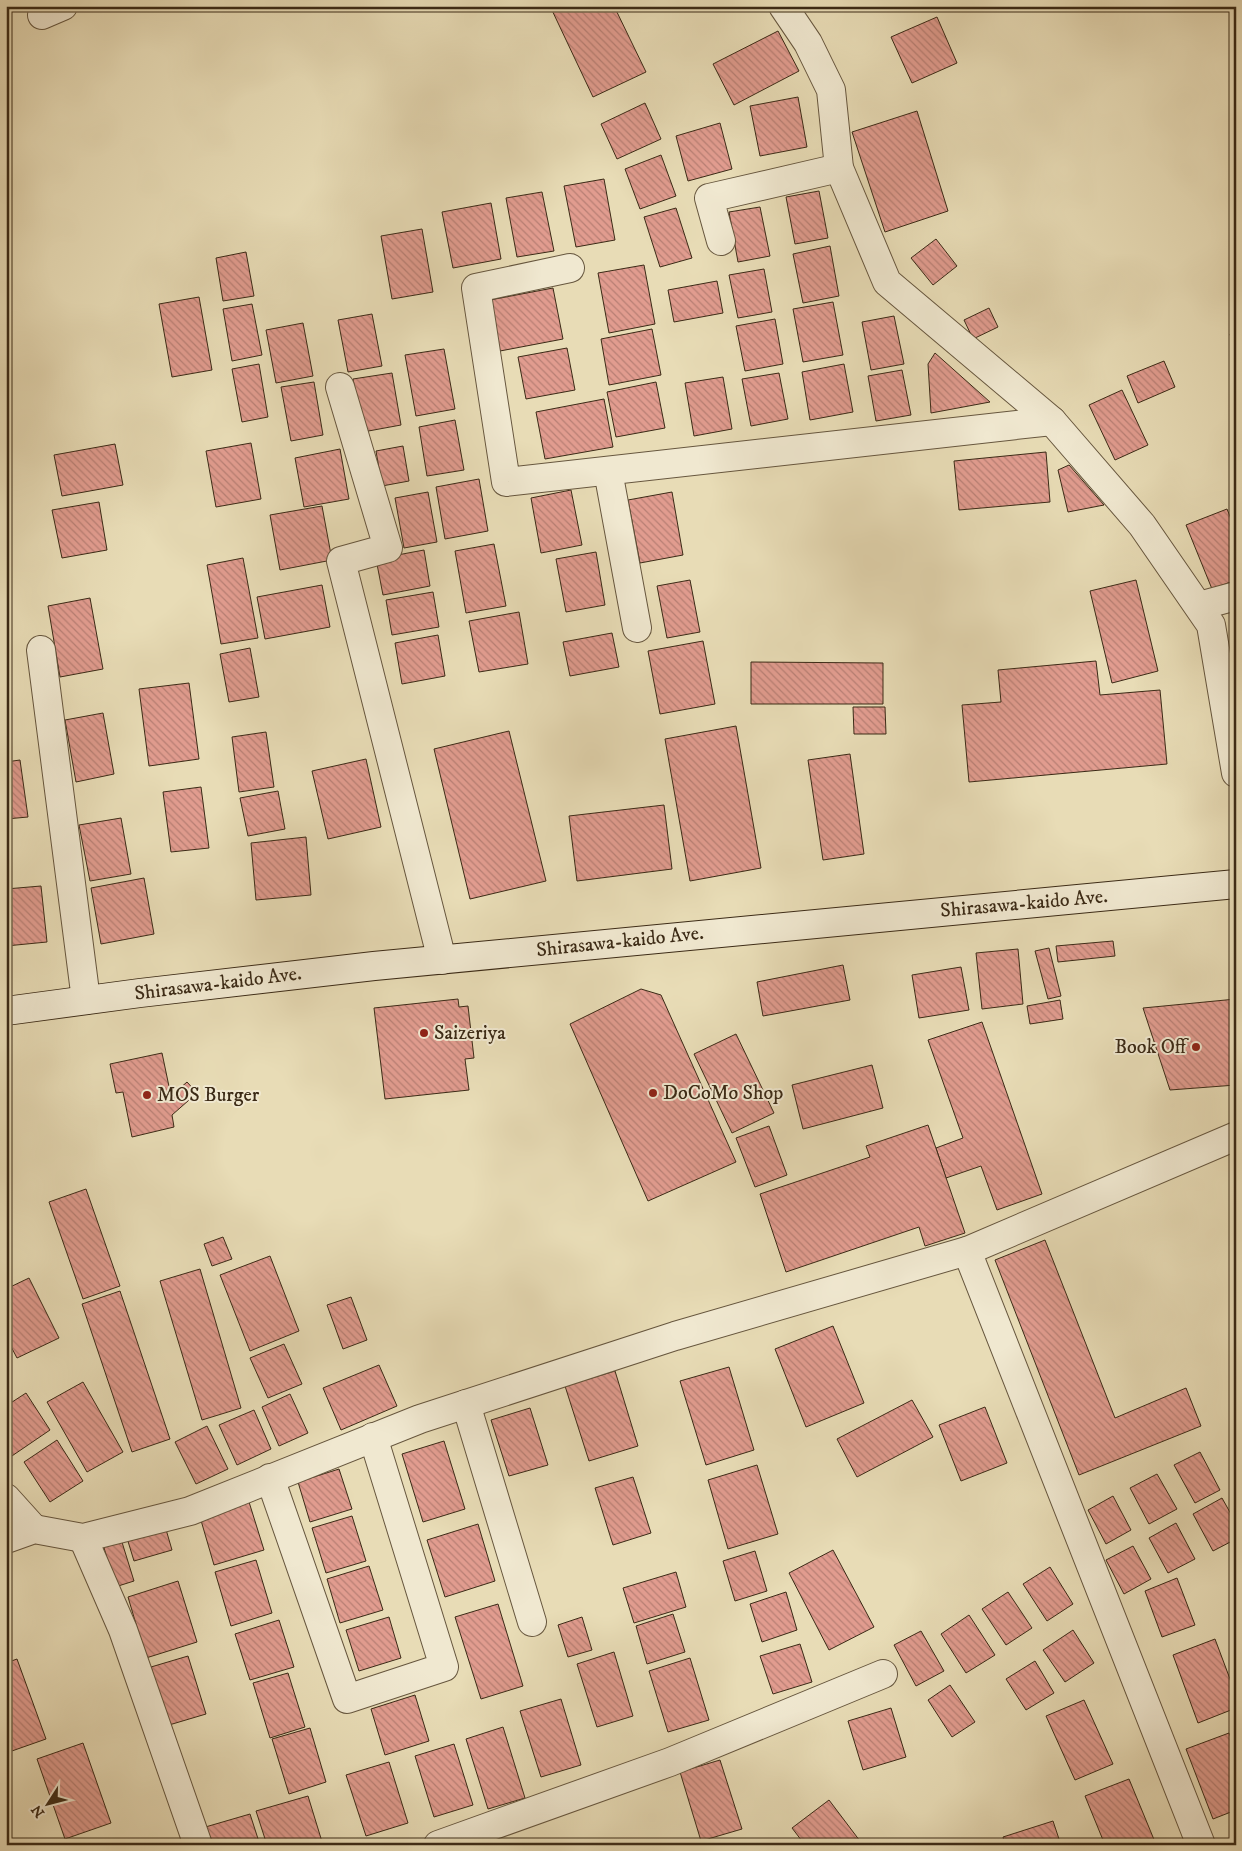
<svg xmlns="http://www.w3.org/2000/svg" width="1242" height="1851" viewBox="0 0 1242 1851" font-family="'IM FELL DW Pica',serif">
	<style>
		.building { fill: url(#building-back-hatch); stroke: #3b2a16 }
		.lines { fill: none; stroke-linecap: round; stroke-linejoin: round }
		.street-casing { stroke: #66563e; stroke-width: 30 }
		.secondary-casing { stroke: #3b2a16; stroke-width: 30 }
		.street { stroke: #f0e8d0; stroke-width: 28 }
		.secondary { stroke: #f0e8d0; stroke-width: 28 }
		.poi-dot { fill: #8f2418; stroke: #f0e8d0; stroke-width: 2 }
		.labels { text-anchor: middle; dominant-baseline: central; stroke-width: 4; stroke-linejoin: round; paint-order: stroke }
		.street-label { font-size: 20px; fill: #3b2a16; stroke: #f0e8d0 }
		.poi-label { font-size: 20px; fill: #3b2a16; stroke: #f0e8d0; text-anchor: start }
	</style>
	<defs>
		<pattern id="building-back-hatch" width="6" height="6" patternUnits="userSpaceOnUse" patternTransform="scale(1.25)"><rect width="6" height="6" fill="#e19c8f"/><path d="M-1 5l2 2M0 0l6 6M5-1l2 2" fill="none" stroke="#b87f74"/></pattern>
	</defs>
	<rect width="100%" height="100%" fill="#e8dcb6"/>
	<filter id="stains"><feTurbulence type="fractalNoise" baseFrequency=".004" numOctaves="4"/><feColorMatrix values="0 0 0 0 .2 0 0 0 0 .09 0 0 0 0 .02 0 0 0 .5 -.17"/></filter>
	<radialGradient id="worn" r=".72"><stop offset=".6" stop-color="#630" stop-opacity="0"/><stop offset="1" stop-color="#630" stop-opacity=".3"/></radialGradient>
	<g class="building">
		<polygon points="550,6 614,6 646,72 593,97"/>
		<polygon points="937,17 957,63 912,83 891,37"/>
		<polygon points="778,31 799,71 734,105 713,64"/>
		<polygon points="798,97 807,147 760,156 750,106"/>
		<polygon points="645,103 661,139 617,159 601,124"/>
		<polygon points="917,111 948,211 885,232 852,132"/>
		<polygon points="720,123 732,169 688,181 676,136"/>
		<polygon points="661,155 676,196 640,209 625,169"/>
		<polygon points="604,179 615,240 576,247 564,186"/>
		<polygon points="819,191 828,238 795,244 786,197"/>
		<polygon points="542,192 554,251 517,257 506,198"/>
		<polygon points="491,203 501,259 453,268 442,212"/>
		<polygon points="760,207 770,256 738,262 729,212"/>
		<polygon points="676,208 692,258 660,267 644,217"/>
		<polygon points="422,229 433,292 392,299 381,236"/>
		<polygon points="936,239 957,266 933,285 911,258"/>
		<polygon points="830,246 839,296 803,303 793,254"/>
		<polygon points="246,252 254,296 223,301 216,258"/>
		<polygon points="644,265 655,324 609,333 598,273"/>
		<polygon points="764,269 772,312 738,318 729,275"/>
		<polygon points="717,281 723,313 674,322 668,290"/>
		<polygon points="553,288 563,339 500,351 490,300"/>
		<polygon points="199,297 212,370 172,377 159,304"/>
		<polygon points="833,302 843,355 803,362 793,309"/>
		<polygon points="252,304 262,355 232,361 223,309"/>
		<polygon points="989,308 998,327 973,339 964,320"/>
		<polygon points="372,314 382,366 348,372 338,320"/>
		<polygon points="894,316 904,364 871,370 862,322"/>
		<polygon points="775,319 783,364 745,371 736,326"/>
		<polygon points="303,323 313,376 276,383 266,330"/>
		<polygon points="652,329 661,375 609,385 601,339"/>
		<polygon points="1236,332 1236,358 1230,334"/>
		<polygon points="567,348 575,390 526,399 518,357"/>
		<polygon points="444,349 455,409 416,416 405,355"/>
		<polygon points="935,353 990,402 931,413 928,364"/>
		<polygon points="1164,361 1175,387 1138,403 1127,376"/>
		<polygon points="259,364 268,417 242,422 232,369"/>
		<polygon points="844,364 853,412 810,420 802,372"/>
		<polygon points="902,370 911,415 876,421 868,376"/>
		<polygon points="392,373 401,425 363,432 353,379"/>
		<polygon points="779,373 788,419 751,426 742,379"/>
		<polygon points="723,377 732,429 694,436 685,383"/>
		<polygon points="314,382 323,435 291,441 281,387"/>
		<polygon points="656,382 665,428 616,437 607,392"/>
		<polygon points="1122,390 1148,445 1115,460 1089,405"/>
		<polygon points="604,399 613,447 545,459 536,412"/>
		<polygon points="455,420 464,470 427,476 419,427"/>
		<polygon points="251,443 261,499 216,507 206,451"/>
		<polygon points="115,444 123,485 62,496 54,455"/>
		<polygon points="403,446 409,481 382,486 376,451"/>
		<polygon points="340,449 349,499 304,507 295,458"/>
		<polygon points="1046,452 1050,502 959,510 954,461"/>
		<polygon points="1069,465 1104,505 1068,512 1058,470"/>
		<polygon points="479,479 488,531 445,539 436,487"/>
		<polygon points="571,490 582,545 541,553 531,498"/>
		<polygon points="428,492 437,542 404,548 395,498"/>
		<polygon points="672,492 683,555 640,563 628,500"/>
		<polygon points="99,502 107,550 62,558 52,510"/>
		<polygon points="322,506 332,560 280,570 270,515"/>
		<polygon points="1227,509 1236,531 1236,580 1212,589 1186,525"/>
		<polygon points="494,544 506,606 466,613 455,551"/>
		<polygon points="424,550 430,586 383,595 376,559"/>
		<polygon points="596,552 605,605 566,612 556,559"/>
		<polygon points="243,558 258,638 221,644 207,565"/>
		<polygon points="690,580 700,632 667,638 657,586"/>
		<polygon points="1136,580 1158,671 1112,683 1090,591"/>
		<polygon points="322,585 330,627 265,639 257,597"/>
		<polygon points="433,592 439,627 392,635 386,600"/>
		<polygon points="90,598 103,669 60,677 48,606"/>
		<polygon points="519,612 528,664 479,672 469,621"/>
		<polygon points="612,633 619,667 570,676 563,642"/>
		<polygon points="438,635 445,676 402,684 395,643"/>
		<polygon points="703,641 715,704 660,714 648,651"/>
		<polygon points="250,648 259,697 229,702 220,654"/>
		<polygon points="1096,661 1100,695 1160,690 1167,764 969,782 962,705 1001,702 998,670"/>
		<polygon points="751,662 883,663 883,704 751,704"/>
		<polygon points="189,683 199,759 149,766 139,689"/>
		<polygon points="853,707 885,707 886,734 854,734"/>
		<polygon points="103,713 114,774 76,782 65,720"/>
		<polygon points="736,726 761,868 690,881 665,739"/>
		<polygon points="509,731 546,881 470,899 434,749"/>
		<polygon points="266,732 274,787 239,792 232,737"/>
		<polygon points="850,754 864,854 823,860 808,760"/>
		<polygon points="366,759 381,827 328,839 312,771"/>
		<polygon points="20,760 28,817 6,819 6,762"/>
		<polygon points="201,787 209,848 171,852 163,792"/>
		<polygon points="278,791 285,829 248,836 240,798"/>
		<polygon points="664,805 672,869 577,881 569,816"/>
		<polygon points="121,818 131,874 90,881 79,825"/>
		<polygon points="306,837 311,895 256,900 251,843"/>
		<polygon points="144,878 154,934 101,944 91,888"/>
		<polygon points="41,886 47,942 6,946 6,889"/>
		<polygon points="1113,941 1115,956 1058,962 1056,946"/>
		<polygon points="1049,948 1061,996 1048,999 1035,951"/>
		<polygon points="1018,949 1023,1004 982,1009 976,953"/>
		<polygon points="843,965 850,1000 763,1016 757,982"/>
		<polygon points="961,967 969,1010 919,1018 912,975"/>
		<polygon points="641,989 661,995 736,1162 648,1201 570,1024"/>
		<polygon points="458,999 459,1007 468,1006 474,1058 465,1059 469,1090 385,1099 374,1008"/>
		<polygon points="1236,999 1236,1085 1170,1090 1143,1008"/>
		<polygon points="1060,1000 1063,1019 1030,1024 1027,1006"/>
		<polygon points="982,1022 1042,1194 997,1210 981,1166 946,1178 936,1148 963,1138 928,1040"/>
		<polygon points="736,1034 774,1113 732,1133 694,1054"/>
		<polygon points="162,1053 171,1096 187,1082 197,1093 172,1115 174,1127 132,1137 123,1092 116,1093 110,1064"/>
		<polygon points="872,1065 883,1108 803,1129 792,1085"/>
		<polygon points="928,1125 965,1233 925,1246 919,1227 786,1272 760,1194 870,1157 866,1146"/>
		<polygon points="769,1126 787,1175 755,1187 736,1138"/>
		<polygon points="86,1189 120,1286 83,1299 49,1202"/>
		<polygon points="223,1237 232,1259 212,1266 204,1244"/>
		<polygon points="1045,1240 1115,1418 1186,1388 1201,1426 1079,1475 995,1260"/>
		<polygon points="270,1256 299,1331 250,1351 220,1275"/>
		<polygon points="200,1269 241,1408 202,1420 160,1281"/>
		<polygon points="29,1278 59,1338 17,1358 6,1337 6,1289"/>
		<polygon points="120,1291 170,1439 132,1452 82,1304"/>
		<polygon points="351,1297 367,1340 343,1349 327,1305"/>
		<polygon points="833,1326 864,1403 806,1427 775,1349"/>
		<polygon points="284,1344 302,1384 268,1398 250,1358"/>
		<polygon points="379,1365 397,1406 341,1430 323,1388"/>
		<polygon points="729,1367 754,1450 706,1465 680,1381"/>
		<polygon points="615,1371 638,1446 589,1461 565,1386"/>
		<polygon points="83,1382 123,1452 87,1472 47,1402"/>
		<polygon points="26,1393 50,1430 6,1460 6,1406"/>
		<polygon points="290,1394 308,1433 279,1446 262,1407"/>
		<polygon points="912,1400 933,1437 857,1477 837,1439"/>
		<polygon points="985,1407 1007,1463 961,1481 939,1425"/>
		<polygon points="530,1408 548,1465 509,1476 491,1420"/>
		<polygon points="254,1410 271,1449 237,1465 219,1425"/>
		<polygon points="207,1426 228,1469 196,1484 175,1442"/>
		<polygon points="57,1440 83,1481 50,1502 24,1462"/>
		<polygon points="444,1441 465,1509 423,1522 402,1454"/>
		<polygon points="1200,1452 1220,1490 1195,1503 1174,1465"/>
		<polygon points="757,1465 778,1534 728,1549 708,1480"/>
		<polygon points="339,1469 352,1509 310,1522 298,1482"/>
		<polygon points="1157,1474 1177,1509 1149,1524 1130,1488"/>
		<polygon points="633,1477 651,1533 613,1545 595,1488"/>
		<polygon points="1113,1496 1131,1530 1106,1544 1088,1510"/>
		<polygon points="1222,1498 1236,1523 1236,1539 1213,1551 1193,1514"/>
		<polygon points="249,1502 264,1550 214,1565 200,1517"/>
		<polygon points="352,1516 366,1561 326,1573 312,1528"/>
		<polygon points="1176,1523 1195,1559 1168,1573 1149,1538"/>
		<polygon points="478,1524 495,1581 445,1597 427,1540"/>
		<polygon points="165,1526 172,1550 134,1561 127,1538"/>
		<polygon points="121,1539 134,1581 115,1587 103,1544"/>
		<polygon points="1133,1546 1151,1579 1124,1594 1106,1560"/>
		<polygon points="833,1550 874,1627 829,1650 789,1573"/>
		<polygon points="755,1551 767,1591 735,1601 723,1561"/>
		<polygon points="256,1560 272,1613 231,1626 215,1572"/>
		<polygon points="369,1566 383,1610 340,1623 327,1579"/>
		<polygon points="1050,1567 1073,1604 1047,1621 1023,1584"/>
		<polygon points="676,1572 686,1607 634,1623 623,1588"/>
		<polygon points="1177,1578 1195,1625 1162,1637 1145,1591"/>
		<polygon points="178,1581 197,1642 146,1658 128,1597"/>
		<polygon points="786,1592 797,1630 762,1642 750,1604"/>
		<polygon points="1008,1592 1032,1628 1006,1645 982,1609"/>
		<polygon points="498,1604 523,1686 481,1699 455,1617"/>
		<polygon points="673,1614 685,1652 647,1664 636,1626"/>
		<polygon points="969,1615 995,1655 966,1673 941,1634"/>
		<polygon points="389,1617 401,1658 359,1671 346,1630"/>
		<polygon points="582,1617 592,1650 568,1657 558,1625"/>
		<polygon points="279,1620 294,1667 250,1680 235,1634"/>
		<polygon points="1073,1630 1094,1663 1065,1682 1043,1650"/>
		<polygon points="921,1631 944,1671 916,1686 894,1645"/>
		<polygon points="1215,1639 1236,1695 1236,1708 1198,1723 1173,1655"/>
		<polygon points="800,1644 812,1682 773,1694 760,1656"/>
		<polygon points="614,1652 633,1716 597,1727 577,1664"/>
		<polygon points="188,1656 206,1714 169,1725 151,1667"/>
		<polygon points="690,1658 709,1720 668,1732 649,1671"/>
		<polygon points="17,1659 46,1739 9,1752 6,1746 6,1663"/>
		<polygon points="1035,1661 1054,1693 1026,1710 1006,1679"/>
		<polygon points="288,1673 305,1727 270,1738 253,1683"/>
		<polygon points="950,1685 975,1722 952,1737 928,1700"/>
		<polygon points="415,1695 429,1741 385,1755 371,1709"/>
		<polygon points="561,1699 581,1765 541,1777 520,1711"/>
		<polygon points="1084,1700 1113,1764 1075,1780 1046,1716"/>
		<polygon points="891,1708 906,1757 863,1770 848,1721"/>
		<polygon points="503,1727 525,1798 488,1809 466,1739"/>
		<polygon points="310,1728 326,1782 289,1794 272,1739"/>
		<polygon points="1229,1733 1236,1751 1236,1810 1213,1819 1186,1749"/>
		<polygon points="83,1743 111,1823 65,1839 37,1759"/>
		<polygon points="454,1744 473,1805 434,1817 415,1756"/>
		<polygon points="720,1760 742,1829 701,1841 680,1772"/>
		<polygon points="389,1762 408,1823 366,1836 346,1775"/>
		<polygon points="1129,1779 1155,1842 1147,1845 1105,1845 1085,1796"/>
		<polygon points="308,1796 323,1845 267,1845 256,1811"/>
		<polygon points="829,1800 863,1845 805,1845 792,1828"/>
		<polygon points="250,1814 260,1845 207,1845 202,1828"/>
		<polygon points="1053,1821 1061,1845 1005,1845 1003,1837"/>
	</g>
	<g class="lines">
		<defs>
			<g id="street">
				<polyline points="783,6 808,43 831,90 839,168 887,282 1052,421 1142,525 1211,625 1236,773"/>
				<polyline points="42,15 63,6"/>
				<polyline points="721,241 709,198 839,168"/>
				<polyline points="570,268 476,288 506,482 1052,421"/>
				<polyline points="340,387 388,548 341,561 442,960"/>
				<polyline points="608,471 637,628"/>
				<polyline points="1199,606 1236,596"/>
				<polyline points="41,650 86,1000"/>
				<polyline points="967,1251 1201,1845"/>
				<polyline points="466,1404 532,1622"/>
				<polyline points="270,1478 347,1699 444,1667 373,1437"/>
				<polyline points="6,1498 34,1529"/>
				<polyline points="83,1538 123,1630 198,1845"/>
				<polyline points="6,1539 34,1529 83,1538 190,1511 420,1419 675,1336 967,1251 1236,1136"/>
				<polyline points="438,1845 670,1762 883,1674"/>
			</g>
			<polyline id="secondary" points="6,1011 140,993 374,966 1236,884"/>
		</defs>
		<use href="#street" class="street-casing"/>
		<use href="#secondary" class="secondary-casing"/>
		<use href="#street" class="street"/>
		<use href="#secondary" class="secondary"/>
	</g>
	<g class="poi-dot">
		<circle cx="424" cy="1033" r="5"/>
		<circle cx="1196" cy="1047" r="5"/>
		<circle cx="653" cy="1093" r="5"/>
		<circle cx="147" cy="1095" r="5"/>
	</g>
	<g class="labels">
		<g class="street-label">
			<text transform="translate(1024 904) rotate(-5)">Shirasawa-kaido Ave.</text>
			<text transform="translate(620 942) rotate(-6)">Shirasawa-kaido Ave.</text>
			<text transform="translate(218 984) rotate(-7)">Shirasawa-kaido Ave.</text>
		</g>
		<g class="poi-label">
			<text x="434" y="1033">Saizeriya</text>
			<text x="1186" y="1047" text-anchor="end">Book Off</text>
			<text x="663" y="1093">DoCoMo Shop</text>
			<text x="157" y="1095">MOS Burger</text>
		</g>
	</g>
	<rect width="1242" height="1851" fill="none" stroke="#e8dcb6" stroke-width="25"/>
	<rect x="8" y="8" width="1227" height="1836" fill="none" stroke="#3b2a16" stroke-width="2.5"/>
	<rect x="12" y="12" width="1217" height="1826" fill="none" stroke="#3b2a16"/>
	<g transform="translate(48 1804) rotate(234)" stroke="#f0e8d0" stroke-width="4" paint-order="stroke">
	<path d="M0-4L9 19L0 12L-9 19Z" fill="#3b2a16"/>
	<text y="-8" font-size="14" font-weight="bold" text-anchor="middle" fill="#3b2a16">N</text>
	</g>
	<rect width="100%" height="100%" filter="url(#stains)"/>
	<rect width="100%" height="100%" fill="url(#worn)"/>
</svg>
